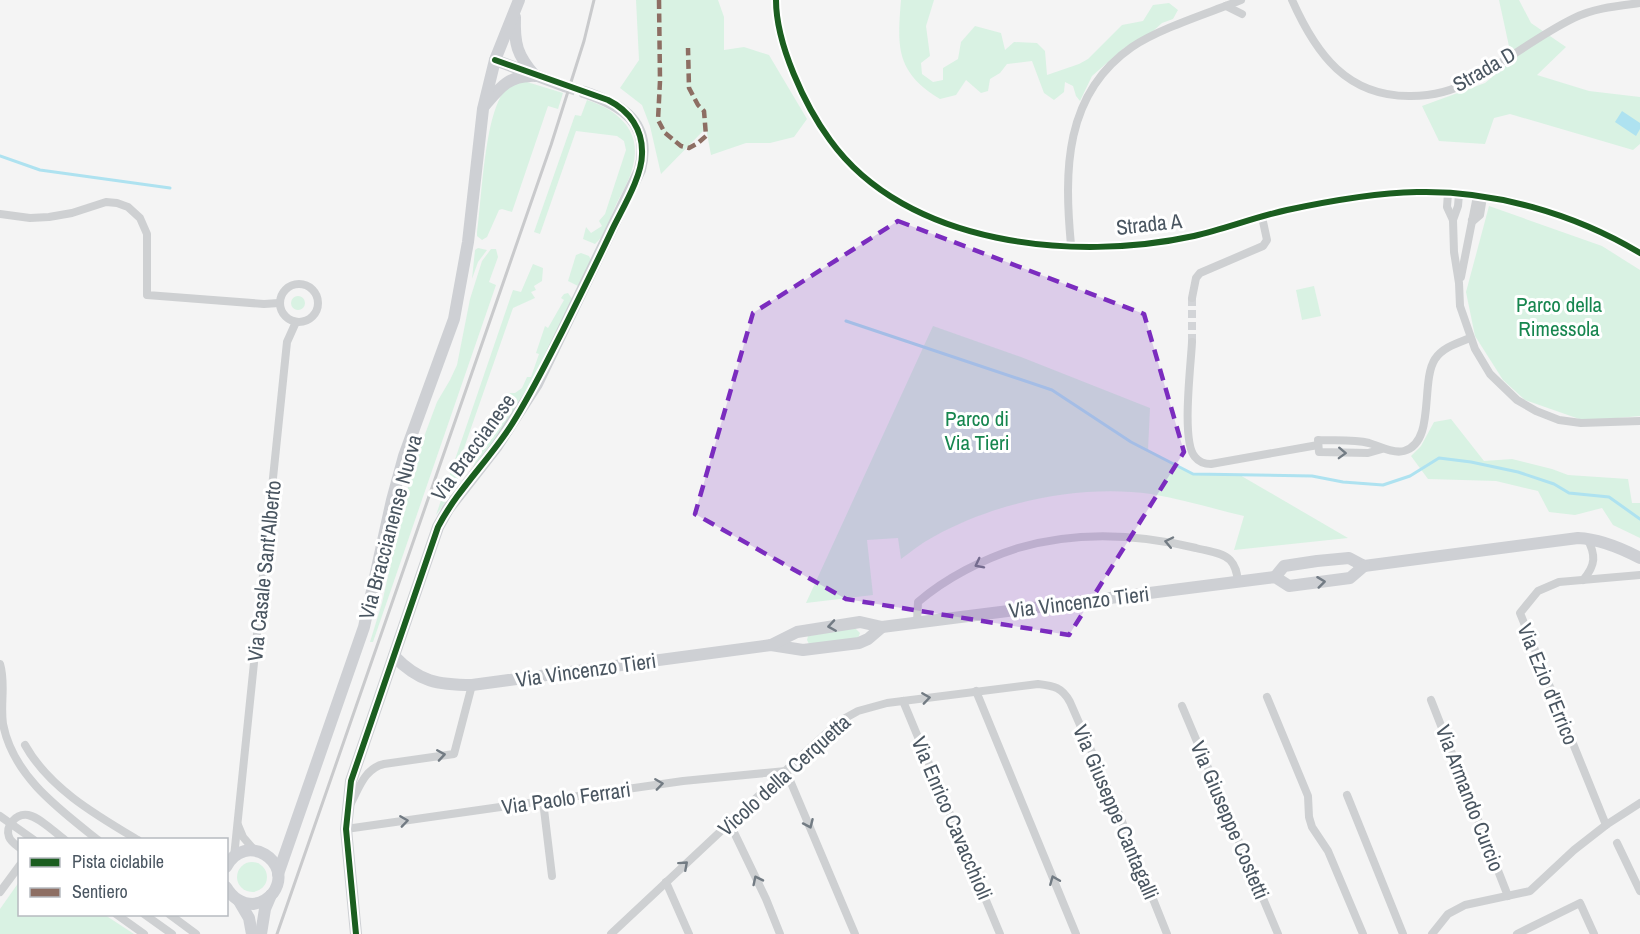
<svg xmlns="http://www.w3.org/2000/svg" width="1640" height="934" viewBox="0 0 1640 934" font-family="'Archivo Narrow',sans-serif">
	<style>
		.green { fill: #d9f2e3 }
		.water { fill: #aee2f0 }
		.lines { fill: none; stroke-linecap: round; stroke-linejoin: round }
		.stream { stroke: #aee2f0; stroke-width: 3 }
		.street-tunnel { stroke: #d2d4d7; stroke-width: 8; stroke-dasharray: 8 4; stroke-linecap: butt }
		.secondary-tunnel { stroke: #d2d4d7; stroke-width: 12; stroke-dasharray: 12 6; stroke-linecap: butt }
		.street { stroke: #ced0d2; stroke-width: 8 }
		.secondary { stroke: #ced0d4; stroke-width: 12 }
		.rail { stroke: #c9cacc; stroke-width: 3 }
		.quiet { stroke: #8d6e63; stroke-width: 4.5; stroke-dasharray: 9 4.5; stroke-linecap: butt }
		.cycleway-casing { stroke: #fff; stroke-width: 10 }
		.cycleway { stroke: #1b5e20; stroke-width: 6 }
		.oneway { stroke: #727b83 }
		.oneway2 { stroke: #727b84 }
		.marked { fill: #7b2cbf; fill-opacity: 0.2; stroke: #7b2cbf; stroke-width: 4.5; stroke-dasharray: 12 8; stroke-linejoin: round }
		.labels { text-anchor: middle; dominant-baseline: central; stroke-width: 6; stroke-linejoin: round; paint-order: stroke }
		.street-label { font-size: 21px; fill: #4a5661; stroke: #fff }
		.park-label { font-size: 21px; fill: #17864f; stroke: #fff }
	</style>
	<rect width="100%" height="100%" fill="#f4f4f4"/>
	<g class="green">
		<polygon points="636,0 718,0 724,17 724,50 744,47 769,55 807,119 794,137 770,143 746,143 711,155 706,128 661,174 650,126 642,105 620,88 639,60"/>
		<path d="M901 0H934L926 26 930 56 921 63 922 74 933 82 943 80V68L958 59 961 42 975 26 1001 33 1005 50 1014 42 1037 43 1045 51 1047 75 1079 64 1088 59 1122 25 1143 21 1153 5 1169 3 1178 10 1173 19 1162 23 1151 33 1124 48 1092 76 1080 101 1076 96 1073 86 1065 82 1064 92 1054 100 1044 93 1032 61 1007 64 1000 73 990 79 988 91 981 93 966 80 956 95 940 99C896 72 897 48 901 0Z"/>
		<polygon points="1499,0 1519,0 1531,23 1566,47 1537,75 1589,91 1640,97 1640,144 1633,150 1510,114 1494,118 1485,144 1439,141 1422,106 1485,83 1512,60"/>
		<path d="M515 82H527L563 93 558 109 548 106 512 212 502 209 499 210 487 237 482 240 477 236V233C482 198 484 119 504 91 507 87 511 85 515 82Z"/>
		<path d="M587 100C621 111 645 134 631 173 627 185 620 196 615 207 610 218 605 236 595 244L583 239 586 227 591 233 602 226 599 221 605 214 626 150 624 141 617 136 576 131 540 234 534 232 575 115 581 116Z"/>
		<polygon points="1489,206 1602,246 1640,270 1640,416 1585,421 1525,400 1503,380 1475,336 1466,292"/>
		<polygon points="478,248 487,250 478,262 472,279 475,250"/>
		<polygon points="491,249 496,249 498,257 489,282 496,285 373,642 370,642 382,603 412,469 437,402 450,380 457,365 470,299 482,261"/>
		<polygon points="581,253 589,256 591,260 578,286 568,281 576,255"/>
		<path d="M533 264 543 268 542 281 534 286 536 290 531 292 535 298 513 308 463 451 468 454C460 477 451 496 436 515L513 290 521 292Z"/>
		<polygon points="1314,286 1321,316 1302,320 1296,290"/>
		<polygon points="568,293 573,300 534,380 504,429 473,467 481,444 487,446 506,393 515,393 522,388 527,377 531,377 539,354 536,353 545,326 548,328 564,300 561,298 564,294"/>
		<circle cx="298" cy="303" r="7"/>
		<path d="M933 326 1021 357 1150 408 1148 450 1193 474H1238L1348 538 1234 550 1244 516C1214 509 1182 499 1151 494 1081 484 996 502 935 536 923 542 912 551 901 559L898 538 867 540 873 595 806 603Z"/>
		<polygon points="1451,419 1484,461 1512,459 1552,469 1568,475 1628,479 1632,503 1640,503 1640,538 1613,525 1602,508 1575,515 1549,512 1538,491 1496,481 1428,479 1411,456 1421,446 1434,422"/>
		<polygon points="855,628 860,633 858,638 809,644 807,640 808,636"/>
		<circle cx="252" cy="877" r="15"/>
		<polygon points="19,882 20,914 105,915 134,934 0,934 0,909"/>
	</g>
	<polygon class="water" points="1622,111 1640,123 1640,129 1636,136 1615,122"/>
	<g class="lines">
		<g class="stream">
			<polyline points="0,156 40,170 170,188"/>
			<polyline points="846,321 1052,390 1131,442 1193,474 1312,476 1343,482 1383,485 1410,476 1439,458 1471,462 1518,472 1554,484 1569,493 1609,497 1640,519"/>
		</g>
		<polyline class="street-tunnel" points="1192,298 1192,342"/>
		<polyline class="secondary-tunnel" points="564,86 584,92"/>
		<g class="street">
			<path d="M776 0C776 44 805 106 830 140 906 246 1075 262 1194 236 1225 229 1255 217 1287 210 1329 201 1374 193 1417 192 1493 190 1575 214 1640 253"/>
			<path d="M1292 0C1316 54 1347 97 1411 96 1432 96 1453 91 1472 80 1507 61 1537 36 1574 18 1594 8 1617 6 1640 3"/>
			<polyline points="1226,6 1242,14"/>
			<polyline points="1448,193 1447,207 1453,220 1454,252 1459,283 1460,306 1475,349 1490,374 1517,400 1536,411 1559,420 1581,423 1640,421"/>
			<polyline points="0,214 30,218 49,217 72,213 106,202 117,203 128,207 140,218 147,234 147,295 264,304 279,303"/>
			<polyline points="1453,220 1458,206 1459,194"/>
			<polyline points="1472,220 1473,221 1480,215 1483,197"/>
			<path d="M1071 245C1064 171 1064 94 1132 47 1160 28 1209 13 1241 0"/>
			<polyline points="1461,277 1477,196"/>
			<circle cx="299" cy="303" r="19"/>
			<polyline points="1192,298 1196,278 1200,273 1263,246 1267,240 1262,217"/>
			<path d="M1192 342C1191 365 1181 442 1195 457 1199 462 1205 464 1211 464L1318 445"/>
			<path d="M1382 449 1368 453 1319 452 1318 440C1334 441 1353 439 1369 443 1379 446 1393 454 1404 451 1436 442 1420 382 1435 359 1443 347 1458 343 1470 338"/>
			<path d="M1583 580C1596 565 1596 555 1587 538"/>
			<path d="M917 622 918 602C946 578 983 559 1018 548 1076 531 1138 534 1196 548 1206 551 1222 552 1230 560 1236 566 1237 574 1238 581"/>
			<path d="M0 664C6 684 0 703 3 724 13 776 59 809 98 840"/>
			<polyline points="976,691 1076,934"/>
			<polyline points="1267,697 1308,796 1309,817 1312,827 1328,851 1363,934"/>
			<polyline points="1431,700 1508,896"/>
			<polyline points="903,701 1000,934"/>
			<polyline points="1182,706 1278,934"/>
			<path d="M25 745C49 788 96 815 138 840"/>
			<polyline points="786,771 855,934"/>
			<polyline points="1347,795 1403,934"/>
			<polyline points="543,801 552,876"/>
			<path d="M351 803C359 788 365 768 384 764L454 754 472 685"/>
			<polyline points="0,816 34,840"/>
			<polyline points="730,824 766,899 780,934"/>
			<polyline points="238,825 243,837 255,851"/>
			<polyline points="1606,825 1520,613 1538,591 1559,582 1640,575"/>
			<polyline points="346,829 683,781 786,771"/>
			<polyline points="1617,843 1640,891"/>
			<path d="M20 848C16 845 11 842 9 837 5 826 16 813 28 815 41 818 54 832 65 840"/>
			<polyline points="234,857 287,342 296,322"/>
			<polyline points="666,882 689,934"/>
			<polyline points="0,892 20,865"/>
			<polyline points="116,914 144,934"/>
			<polyline points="144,914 172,934"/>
			<polyline points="169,914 196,934"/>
			<path d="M611 934 799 758 840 721 858 711 887 703 1038 684C1054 686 1062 687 1070 702L1119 814 1167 934"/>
			<polyline points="1432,934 1448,914 1465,905 1530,891 1574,850 1606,825 1640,803"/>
			<polyline points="1517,934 1580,903 1594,934"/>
		</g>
		<g class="secondary">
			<path d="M515 17C514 44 517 55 535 76"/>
			<polyline points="495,60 564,86"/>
			<path d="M485 105C499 89 508 76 531 76"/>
			<path d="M1275 577 1284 566 1317 561 1349 558 1364 566 1578 538C1600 539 1621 548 1640 558"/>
			<polyline points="771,645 803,650 859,643 868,639 882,627"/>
			<path d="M394 656C419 682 438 685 472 685L771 645 797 632 860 622 882 627 1275 577 1289 586 1350 578 1364 566"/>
			<path d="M226 867C245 830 295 862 273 893 268 899 261 903 253 904 240 904 232 897 226 887"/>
			<polyline points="278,874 364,627 392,500 404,456 454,319 468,242 483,109 495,60 519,0"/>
			<polyline points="239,901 249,918 252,934"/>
			<polyline points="261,934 265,909 271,895"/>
			<path d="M356 934 346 829 351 781 438 527 448 509 497 446 537 384 640 170C652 123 623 105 584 92"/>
		</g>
		<polyline class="rail" points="277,934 551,145 584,41 594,0"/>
		<polyline class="quiet" points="659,0 660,81 658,120 665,133 681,146 689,148 698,143 706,136 704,111 698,105 689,88 688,48"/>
		<defs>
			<g id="cycleway">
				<path d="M776 0C776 44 805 106 830 140 906 246 1075 262 1194 236 1225 229 1255 217 1287 210 1329 201 1374 193 1417 192 1493 190 1575 214 1640 253"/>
				<path d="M356 934 346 829 351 781 438 527C457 490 490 459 512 424 531 394 546 363 562 332 579 298 596 264 612 230 622 209 642 177 642 154 643 130 630 111 608 100L495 60"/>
			</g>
		</defs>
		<use href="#cycleway" class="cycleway-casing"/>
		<use href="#cycleway" class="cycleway"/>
	</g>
	<defs><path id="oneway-chevron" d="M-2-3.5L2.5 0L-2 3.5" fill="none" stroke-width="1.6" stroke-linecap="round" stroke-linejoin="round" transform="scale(1.5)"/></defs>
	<g class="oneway">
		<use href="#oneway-chevron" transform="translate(1342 453) rotate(2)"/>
		<use href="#oneway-chevron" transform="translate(1169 542) rotate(-168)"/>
		<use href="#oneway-chevron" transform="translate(979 564) rotate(153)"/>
		<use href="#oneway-chevron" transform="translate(926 698) rotate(-8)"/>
		<use href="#oneway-chevron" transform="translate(441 755) rotate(-9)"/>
		<use href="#oneway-chevron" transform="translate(659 784) rotate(-8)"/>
		<use href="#oneway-chevron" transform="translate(404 821) rotate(-8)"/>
		<use href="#oneway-chevron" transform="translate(809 824) rotate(66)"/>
		<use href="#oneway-chevron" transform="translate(684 865) rotate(-42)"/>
		<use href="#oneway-chevron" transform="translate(757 880) rotate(-116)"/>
		<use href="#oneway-chevron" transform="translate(1054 880) rotate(-112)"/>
	</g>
	<g class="oneway2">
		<use href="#oneway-chevron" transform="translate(1321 582) rotate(-7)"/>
		<use href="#oneway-chevron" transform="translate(832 626) rotate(171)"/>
	</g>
	<path class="marked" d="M898 221 1144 314 1184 452 1069 635 846 599 695 514 753 313Z"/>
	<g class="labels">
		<g class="street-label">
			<text transform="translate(1484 69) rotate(-30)">Strada D</text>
			<text transform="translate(1149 224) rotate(-6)">Strada A</text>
			<text transform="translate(473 447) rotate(-54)">Via Braccianese</text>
			<text transform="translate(390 527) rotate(-75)">Via Braccianense Nuova</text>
			<text transform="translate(264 571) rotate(-84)">Via Casale Sant'Alberto</text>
			<text transform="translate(1079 602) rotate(-7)">Via Vincenzo Tieri</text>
			<text transform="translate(586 670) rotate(-8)">Via Vincenzo Tieri</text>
			<text transform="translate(1548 684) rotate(68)">Via Ezio d'Errico</text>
			<text transform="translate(784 775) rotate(-42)">Vicolo della Cerquetta</text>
			<text transform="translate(566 798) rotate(-8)">Via Paolo Ferrari</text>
			<text transform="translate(1470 798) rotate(69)">Via Armando Curcio</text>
			<text transform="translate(1116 812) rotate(67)">Via Giuseppe Cantagalli</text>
			<text transform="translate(952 818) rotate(67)">Via Enrico Cavacchioli</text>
			<text transform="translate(1230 820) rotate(67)">Via Giuseppe Costetti</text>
		</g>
		<g class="park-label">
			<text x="1559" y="304">Parco della<tspan x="1559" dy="24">Rimessola</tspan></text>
			<text x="977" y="418">Parco di<tspan x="977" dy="24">Via Tieri</tspan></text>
		</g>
	</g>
	<rect x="18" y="838" width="210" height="78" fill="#ffffff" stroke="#b7bbc0" stroke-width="1.5"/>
	<rect x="30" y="858" width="30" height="9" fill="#1b5e20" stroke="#b7bbc0" stroke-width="1.5"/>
	<text x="72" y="868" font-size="18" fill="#4a5661">Pista ciclabile</text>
	<rect x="30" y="888" width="30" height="9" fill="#8d6e63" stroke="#b7bbc0" stroke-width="1.5"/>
	<text x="72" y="898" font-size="18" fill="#4a5661">Sentiero</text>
</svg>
